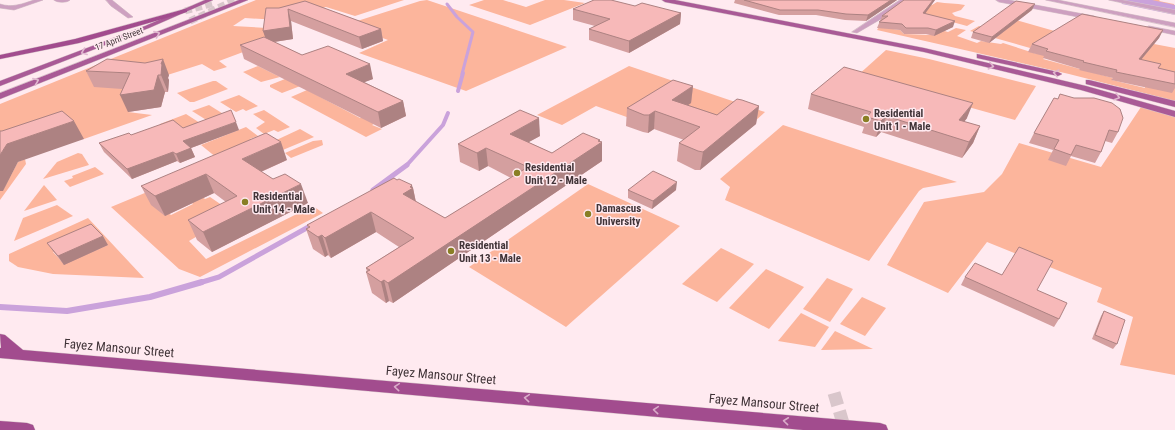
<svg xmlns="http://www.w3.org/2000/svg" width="1175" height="430" viewBox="0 0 1175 430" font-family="'Roboto Condensed',sans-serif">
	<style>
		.green { fill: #fcb59c; fill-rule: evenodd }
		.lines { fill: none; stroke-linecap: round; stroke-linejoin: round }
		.stream-far3 { stroke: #caa2db; stroke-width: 3 }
		.stream-far2 { stroke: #caa2db; stroke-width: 4 }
		.stream-far1 { stroke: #caa2db; stroke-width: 5 }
		.stream { stroke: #caa2db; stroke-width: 6 }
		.river { fill: #caa2db; fill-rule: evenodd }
		.pedestrian-tunnel { stroke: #d9c6cb; stroke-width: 13; stroke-dasharray: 13 6; stroke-linecap: butt }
		.primary-tunnel { stroke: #d9c6cb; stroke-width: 7; stroke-dasharray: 7 3.5; stroke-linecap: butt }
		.minor-casing { stroke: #d9c6cb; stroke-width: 1 }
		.primary-casing { stroke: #d9c6cb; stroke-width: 1 }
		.trunk-casing { stroke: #d9c6cb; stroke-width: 1 }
		.minor { fill: #cda0c0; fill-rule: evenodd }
		.primary { fill: #a95a96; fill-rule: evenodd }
		.trunk { fill: #a24c8e; fill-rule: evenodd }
		.wall { fill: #d49f9f }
		.shaded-wall { fill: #ad8282 }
		.building { fill: #f7b9b9; stroke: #ad8282 }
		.oneway { stroke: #e1b8d0 }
		.oneway2 { stroke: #daabc9 }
		.poi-dot { fill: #897f25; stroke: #ffeaf0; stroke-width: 1.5 }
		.labels { text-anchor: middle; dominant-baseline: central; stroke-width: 3; stroke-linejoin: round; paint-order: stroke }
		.far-street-label { font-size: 9px; fill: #413438; stroke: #ffeaf0 }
		.poi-label { font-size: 11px; font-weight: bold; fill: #413438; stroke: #ffeaf0; text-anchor: start }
		.near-street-label { font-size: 13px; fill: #413438; stroke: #ffeaf0 }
	</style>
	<rect width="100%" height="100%" fill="#ffeaf0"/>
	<g class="green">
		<polygon points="256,0 404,0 355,16 326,7 278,20 245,18 233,26 267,28 267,43 219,61 227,67 214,71 202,64 158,78 135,90 128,112 152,115 84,139 0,149 0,104"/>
		<polygon points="427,0 567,47 466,91 359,53 388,40 350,26 351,23 420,1"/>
		<polygon points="484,0 503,0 526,7 545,0 564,0 585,3 530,25 469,5"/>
		<polygon points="1133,0 1160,0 1159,1 1174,4 1175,9"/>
		<path d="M937 2C947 4 956 3 965 5L961 10 952 13 955 16 975 21 967 26 945 20 938 22 904 5H932Z"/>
		<polygon points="1016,20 1058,32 1030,48 970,31 979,26 995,31"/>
		<polygon points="879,27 900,30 904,34 931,35 941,30 948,32 956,28 966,30 957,36 977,43 981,41 1001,44 1003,43 1037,54 1039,53 1047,55 1043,59 1113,78 1112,80 1145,88 1145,86 1175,86 1175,101 1069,74 877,30"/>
		<polygon points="1154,44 1175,48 1175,83 1122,55"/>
		<polygon points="886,50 929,59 1036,86 1015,120 857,76"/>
		<polygon points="258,66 280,77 261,82 243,72"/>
		<polygon points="629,66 765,112 754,122 715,132 670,117 676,113 635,120 596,106 562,125 537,115"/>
		<polygon points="285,79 303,85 282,93 270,87 270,85"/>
		<polygon points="213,81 216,81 228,89 194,102 190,102 177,93"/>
		<polygon points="307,90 360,118 367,115 377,122 372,125 382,129 366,137 291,97"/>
		<polygon points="239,95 258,106 246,111 243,109 236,112 220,102"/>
		<polygon points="209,105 225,115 208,121 192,111"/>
		<polygon points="1141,107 1175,117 1175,375 1120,365 1133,317 1097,302 1102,288 987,242 948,293 887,265 924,202 984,192 1002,174 1019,143 1101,167"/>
		<polygon points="264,110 290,127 278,132 274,130 264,134 256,128 265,122 253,114"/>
		<path d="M186 114 200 123C184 129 174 135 160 124Z"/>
		<polygon points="783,125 957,182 923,188 919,191 869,261 725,200 730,187 720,179"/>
		<polygon points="246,127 258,136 250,139 255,142 217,158 201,145"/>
		<polygon points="300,129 314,137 278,152 253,151"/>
		<polygon points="322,140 323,145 291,158 285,153 313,141"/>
		<polygon points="246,151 168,213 171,215 193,204 191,202 202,197 205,199 210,197 235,214 189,241 206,259 313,206 323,213 200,277 179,269 111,207"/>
		<polygon points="78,153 82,154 89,165 43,179 57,162"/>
		<polygon points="25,159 26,164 0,200 0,191 3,190 18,162"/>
		<polygon points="95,167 104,174 70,187 64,181 73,178 72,176"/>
		<polygon points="588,184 680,226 566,327 469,267"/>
		<polygon points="44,185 57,200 24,211"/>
		<polygon points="57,205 73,216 14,241 23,218"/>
		<path d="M88 218 144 278 53 274 18 267 9 261V254ZM108 245 64 264 53 252Z"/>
		<polygon points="721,248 754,264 717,302 682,284"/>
		<polygon points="766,269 804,287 769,329 729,308"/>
		<polygon points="827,278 853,289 830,322 803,309"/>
		<polygon points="862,297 886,308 865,336 840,324"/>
		<polygon points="801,313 829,327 815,347 778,341"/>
		<polygon points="835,331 873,349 821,350"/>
	</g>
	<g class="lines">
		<polyline class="stream-far3" points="447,4 457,17 473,32 462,74"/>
		<g class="stream-far2">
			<polyline points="458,91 463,73"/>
			<polyline points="406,166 443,125 448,113"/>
		</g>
		<g class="stream-far1">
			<polyline points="373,190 407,165"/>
			<polyline points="199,283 219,277 312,225"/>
		</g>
		<polyline class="stream" points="0,307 67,311 150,297 202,282"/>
		<polygon class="river" points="1120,0 1152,0 1175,5 1175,15 1122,4"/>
		<polyline class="pedestrian-tunnel" points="834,393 845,430"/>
		<g class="primary-tunnel">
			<polyline points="185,11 214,3"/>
			<polyline points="190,21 235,0"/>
		</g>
		<defs>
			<g id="minor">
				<path d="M34 0H43L14 10 0 8V4C12 8 22 4 34 0Z"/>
				<path d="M54 0H70C67 3 57 3 54 0Z"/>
				<polygon points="106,0 112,0 133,17 128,18 111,6"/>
				<polygon points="900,0 907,0 881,19 857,33 852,32"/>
				<polygon points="996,0 1009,0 1094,16 1097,18 1094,20 999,2"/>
				<polygon points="1046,0 1058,0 1175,23 1175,27"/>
				<polygon points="1109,0 1122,0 1175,10 1175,14"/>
				<polygon points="1149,26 1175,31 1175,35 1147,29 1146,28"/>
			</g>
			<g id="primary">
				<polygon points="205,0 213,0 149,28 0,86 0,81 145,26"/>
				<polygon points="239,0 248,0 0,99 0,93"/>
				<polygon points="662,0 675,0 924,48 1086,86 1175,111 1175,117 1081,90 924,52 665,2"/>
				<polygon points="977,54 1058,72 1062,74 1058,76 977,58"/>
				<polygon points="1086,80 1089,80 1175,101 1175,107 1086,84"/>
			</g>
			<g id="trunk">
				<polygon points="185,9 187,10 187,12 79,43 0,59 0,55 75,39"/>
				<polygon points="0,334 5,335 23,350 880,423 886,425 888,430 803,430 0,358 0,348 1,348"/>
				<polygon points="0,421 27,423 33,425 35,430 0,430"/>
			</g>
		</defs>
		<use href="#minor" class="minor-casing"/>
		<use href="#primary" class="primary-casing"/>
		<use href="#trunk" class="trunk-casing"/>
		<use href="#minor" class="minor"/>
		<use href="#primary" class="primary"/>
		<use href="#trunk" class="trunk"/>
	</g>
	<g class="wall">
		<polygon points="735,0 897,0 866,21 845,20 816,15 779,15 734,3"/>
		<polygon points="904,0 935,0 925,13 953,27 934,36 926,34 904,34 900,30 877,28 882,16"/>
		<polygon points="305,1 381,29 383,41 362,49 291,21 293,39 274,42 302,55 373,79 364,82 403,101 406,116 381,128 244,59 240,45 266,38 263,31 279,8"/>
		<polygon points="635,6 681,13 680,24 629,53 589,40 589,29 595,26 573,20 573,9"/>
		<polygon points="1032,10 989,43 971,38 973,32"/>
		<polygon points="1163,30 1159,38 1141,60 1161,64 1159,68 1175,72 1175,88 1172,93 1111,80 1113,78 1079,70 1080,69 1043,58 1044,56 1028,52 1032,44"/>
		<polygon points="86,71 169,75 168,78 169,80 168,92 165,92 161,107 128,112 122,89 94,87"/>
		<polygon points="693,86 691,103 688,105 717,115 759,106 756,124 700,170 695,170 677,161 679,143 684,140 654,129 648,133 643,132 626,126 627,108"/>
		<polygon points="811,94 967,118 964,122 980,126 973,143 962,158 881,132 876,137 862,133 864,127 808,109"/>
		<polygon points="1058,99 1118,132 1112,143 1105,141 1101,152 1095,163 1071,156 1066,166 1048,160 1053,150 1029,143 1034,133"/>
		<polygon points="183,128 239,130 191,148 195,157 180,163 177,161 132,179 104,152 99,143 131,135"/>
		<polygon points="540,136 528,142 552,153 600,140 600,142 602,142 602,161 393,303 389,301 386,303 372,293 366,272 367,272 366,268 399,247 376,232 331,258 328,255 325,257 313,249 306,229 308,228 307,225 413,188 416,202 445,218 511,178 488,166 479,171 460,162 458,144"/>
		<polygon points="287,160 261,172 308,203 212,252 197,240 188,220 226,202 214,193 165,216 151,205 141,186"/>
		<polygon points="628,190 676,190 652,209 628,198"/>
		<polygon points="47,243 108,245 64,265 53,251"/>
		<polygon points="965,277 1037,290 1059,319 1054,327 961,285"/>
		<polygon points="1104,311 1117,344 1113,349 1092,339 1101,316"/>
	</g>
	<g class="shaded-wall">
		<polygon points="891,0 897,0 866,21 868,15"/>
		<polygon points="933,0 935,0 922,18 923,13"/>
		<polygon points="1035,4 1032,10 989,43 992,37"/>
		<polygon points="288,9 291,21 293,39 267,43 263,31"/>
		<polygon points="681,13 680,24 629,53 629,41"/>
		<polygon points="955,21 953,27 934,36 936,30"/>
		<polygon points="381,29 383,41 362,49 359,37"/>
		<polygon points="1163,30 1159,38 1135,67 1139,59"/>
		<polygon points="163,59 169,75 168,78 169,80 168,92 161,75 161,64"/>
		<polygon points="370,64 373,79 349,88 346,74"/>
		<polygon points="158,75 165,92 161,107 128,112 120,95"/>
		<polygon points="693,86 691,103 671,117 672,100"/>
		<polygon points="403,101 406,116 381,128 378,112"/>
		<polygon points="973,103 967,118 953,136 959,120"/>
		<polygon points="759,106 756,124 700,170 703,152"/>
		<polygon points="655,111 654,129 648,133 649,115"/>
		<polygon points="886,116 881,132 876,137 881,121"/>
		<polygon points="539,118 540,136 511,152 510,134"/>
		<polygon points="74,121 84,139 18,162 3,191 0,191 0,155 7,144"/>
		<polygon points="236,122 239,130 191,148 195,157 180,163 176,154 183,141"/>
		<polygon points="980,126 973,143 962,158 969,142"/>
		<polygon points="600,140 600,144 602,142 602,161 393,303 388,283"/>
		<polygon points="281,142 287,160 249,177 242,159"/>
		<polygon points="486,148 488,166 479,171 477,153"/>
		<polygon points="173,152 177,161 132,179 127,169"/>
		<polygon points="206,174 214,193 165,216 155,196"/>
		<polygon points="677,182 676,190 652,209 653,201"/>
		<polygon points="301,184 308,203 212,252 203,232"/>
		<polygon points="412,185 413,189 413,188 417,208 403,194"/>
		<polygon points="371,212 376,232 331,258 325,238"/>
		<polygon points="322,235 328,255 325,257 318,237"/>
		<polygon points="103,236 108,245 64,265 58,256"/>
		<polygon points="384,280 389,301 386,303 381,282"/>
	</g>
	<g class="building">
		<polygon points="594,0 611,0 635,6 642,3 681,13 629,41 589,29 610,19 573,9"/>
		<polygon points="744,0 891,0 868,15 846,14 818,10 780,10"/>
		<polygon points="904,0 933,0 923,13 955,21 936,30 928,28 906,28 902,24 879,22 888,16 882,16"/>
		<polygon points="305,1 381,29 359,37 288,9 290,27 263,31 266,8 279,8"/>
		<polygon points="1016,1 1035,4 992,37 973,32"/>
		<polygon points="1082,14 1163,30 1139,59 1161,64 1158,68 1175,72 1175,84 1116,72 1117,70 1083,62 1084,61 1046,51 1048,49 1032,44"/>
		<polygon points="264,37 302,55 328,46 370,64 346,74 403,101 378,112 240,45"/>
		<polygon points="107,59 145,63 163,59 161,64 162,64 161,75 158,75 154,90 120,95 130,73 86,71"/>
		<polygon points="844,67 973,103 959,120 980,126 969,142 886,116 881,121 867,117 871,112 811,94"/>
		<polygon points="673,80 693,86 672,100 717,115 737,99 742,100 759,106 703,152 698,151 679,143 700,127 655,111 649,115 644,115 627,108"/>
		<polygon points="1060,94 1074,98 1094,98 1112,103 1120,109 1123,118 1118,132 1109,130 1101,152 1076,145 1071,155 1054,149 1059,140 1034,133 1054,98 1058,99"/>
		<polygon points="231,110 236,122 183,141 191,148 176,154 173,152 127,169 99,143 129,133 131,135 173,120 183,128"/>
		<polygon points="520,110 539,118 510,134 552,153 583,133 600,140 598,141 602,142 388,283 384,280 381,282 366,272 370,270 366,268 414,238 371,212 325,238 322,235 318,237 306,229 310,227 307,225 394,178 397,180 399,179 412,185 410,187 413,188 403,194 445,218 528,167 486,148 477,153 458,144"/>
		<polygon points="62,111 74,121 7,144 0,155 0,131 2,131"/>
		<polygon points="266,133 281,142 242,159 273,179 285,174 301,184 203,232 188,220 237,196 206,174 155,196 141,186"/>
		<polygon points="653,171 677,182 653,201 628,190"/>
		<polygon points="91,224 103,236 58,256 47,243"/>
		<polygon points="1019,247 1053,261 1037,290 1067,303 1059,319 965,277 975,263 1002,275"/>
		<polygon points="1104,311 1125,320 1117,344 1095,335"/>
	</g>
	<defs><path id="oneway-chevron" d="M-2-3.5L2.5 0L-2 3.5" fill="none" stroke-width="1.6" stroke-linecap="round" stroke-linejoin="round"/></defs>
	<g class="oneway">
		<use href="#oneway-chevron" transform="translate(157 34) rotate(-21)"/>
		<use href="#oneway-chevron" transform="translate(84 52) rotate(159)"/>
		<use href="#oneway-chevron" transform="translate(991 66) rotate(13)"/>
		<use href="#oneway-chevron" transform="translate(1056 73) rotate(-166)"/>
		<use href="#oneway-chevron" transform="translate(36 81) rotate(-22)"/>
		<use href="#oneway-chevron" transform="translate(1117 97) rotate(16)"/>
	</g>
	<g class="oneway2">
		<use href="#oneway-chevron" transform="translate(397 387) rotate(-175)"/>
		<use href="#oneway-chevron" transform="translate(527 398) rotate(-175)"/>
		<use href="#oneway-chevron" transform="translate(656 410) rotate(-175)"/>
		<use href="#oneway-chevron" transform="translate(786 421) rotate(-174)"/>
	</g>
	<g class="poi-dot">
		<circle cx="866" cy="119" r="4"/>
		<circle cx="517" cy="173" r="4"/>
		<circle cx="245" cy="202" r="4"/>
		<circle cx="588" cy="214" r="4"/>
		<circle cx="451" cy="251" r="4"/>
	</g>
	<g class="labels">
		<g class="far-street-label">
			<text transform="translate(119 39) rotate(-21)">17 April Street</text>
		</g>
		<g class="poi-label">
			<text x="874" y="113">Residential<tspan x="874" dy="13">Unit 1 - Male</tspan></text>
			<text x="525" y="167">Residential<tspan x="525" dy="13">Unit 12 - Male</tspan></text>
			<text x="253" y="196">Residential<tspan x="253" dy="13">Unit 14 - Male</tspan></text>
			<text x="596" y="208">Damascus<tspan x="596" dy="13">University</tspan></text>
			<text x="459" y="245">Residential<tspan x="459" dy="13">Unit 13 - Male</tspan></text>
		</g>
		<g class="near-street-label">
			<text transform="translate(119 348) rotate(5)">Fayez Mansour Street</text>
			<text transform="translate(441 375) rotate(5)">Fayez Mansour Street</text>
			<text transform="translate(764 403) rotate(5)">Fayez Mansour Street</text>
		</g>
	</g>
</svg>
